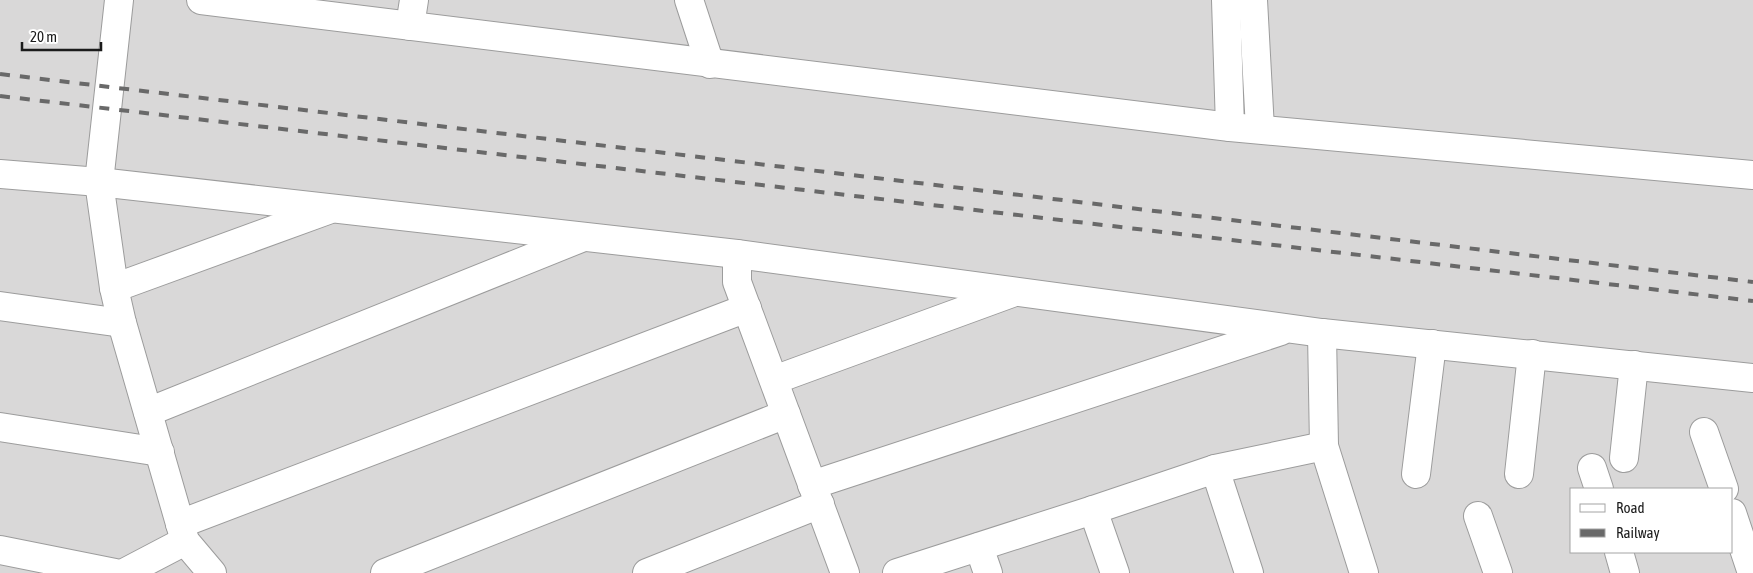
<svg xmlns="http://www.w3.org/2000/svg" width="1753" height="573" viewBox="0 0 1753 573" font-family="'Asap Condensed',sans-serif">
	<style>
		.residential { fill: #d9d8d8; fill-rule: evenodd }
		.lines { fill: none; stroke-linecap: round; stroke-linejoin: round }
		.minor-casing { stroke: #9c9c9c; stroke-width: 30 }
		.minor { stroke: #fff; stroke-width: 28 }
		.rail { stroke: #696969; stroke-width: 4; stroke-dasharray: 10 10; stroke-linecap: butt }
	</style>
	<rect width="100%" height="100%" fill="#ebe7e1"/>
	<path class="residential" d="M0 0H1753V573H0ZM1572 489H1732V552H1572Z"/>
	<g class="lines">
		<defs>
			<g id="minor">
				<polyline points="119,0 99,182 114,288 122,323 185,541 212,573"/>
				<polyline points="201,0 1230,127 1753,175"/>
				<polyline points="689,0 710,64"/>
				<polyline points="1226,0 1230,127"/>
				<polyline points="1253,0 1260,129"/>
				<polyline points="410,26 414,0"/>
				<polyline points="0,174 99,182 737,254 1322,333 1753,378"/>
				<polyline points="737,254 737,282 845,573"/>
				<polyline points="114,288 328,210"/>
				<polyline points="0,306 122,323"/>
				<polyline points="1322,333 1324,446 1364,573"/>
				<polyline points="774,380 1012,293"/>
				<polyline points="148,412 581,238"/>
				<polyline points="0,427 160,452"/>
				<polyline points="1704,432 1724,489"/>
				<polyline points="1624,458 1634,365"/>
				<polyline points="1592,468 1599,489"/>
				<polyline points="1215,469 1249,573"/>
				<polyline points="1416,474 1432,344"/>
				<polyline points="1519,474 1532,354"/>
				<polyline points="812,485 1281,331"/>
				<polyline points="1093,510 1115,573"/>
				<polyline points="1732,513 1752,573"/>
				<polyline points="1478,516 1498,573"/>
				<polyline points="180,524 747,308"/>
				<polyline points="979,547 988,573"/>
				<polyline points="0,550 115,573"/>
				<polyline points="1619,552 1625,573"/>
				<polyline points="124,573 185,541"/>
				<polyline points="385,573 786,414"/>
				<polyline points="647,573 820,504"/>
				<polyline points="897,573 1093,510 1215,469 1324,446"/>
			</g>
		</defs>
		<use href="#minor" class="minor-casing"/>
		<use href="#minor" class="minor"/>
		<g class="rail">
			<polyline points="0,74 1753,282"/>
			<polyline points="0,96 1753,301"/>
		</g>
	</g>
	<rect x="1570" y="488" width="162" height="65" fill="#ffffff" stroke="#a4a4a4"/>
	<rect x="1580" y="504" width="25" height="8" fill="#ffffff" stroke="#a4a4a4"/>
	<text x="1616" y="513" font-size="15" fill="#1b1b1b">Road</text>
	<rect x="1580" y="529" width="25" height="8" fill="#696969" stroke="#a4a4a4"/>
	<text x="1616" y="538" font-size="15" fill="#1b1b1b">Railway</text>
	<path d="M22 42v8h79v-8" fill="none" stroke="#1b1b1b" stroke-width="2.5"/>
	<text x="30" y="42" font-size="15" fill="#1b1b1b" stroke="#ffffff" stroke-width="4" paint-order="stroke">20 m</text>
</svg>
